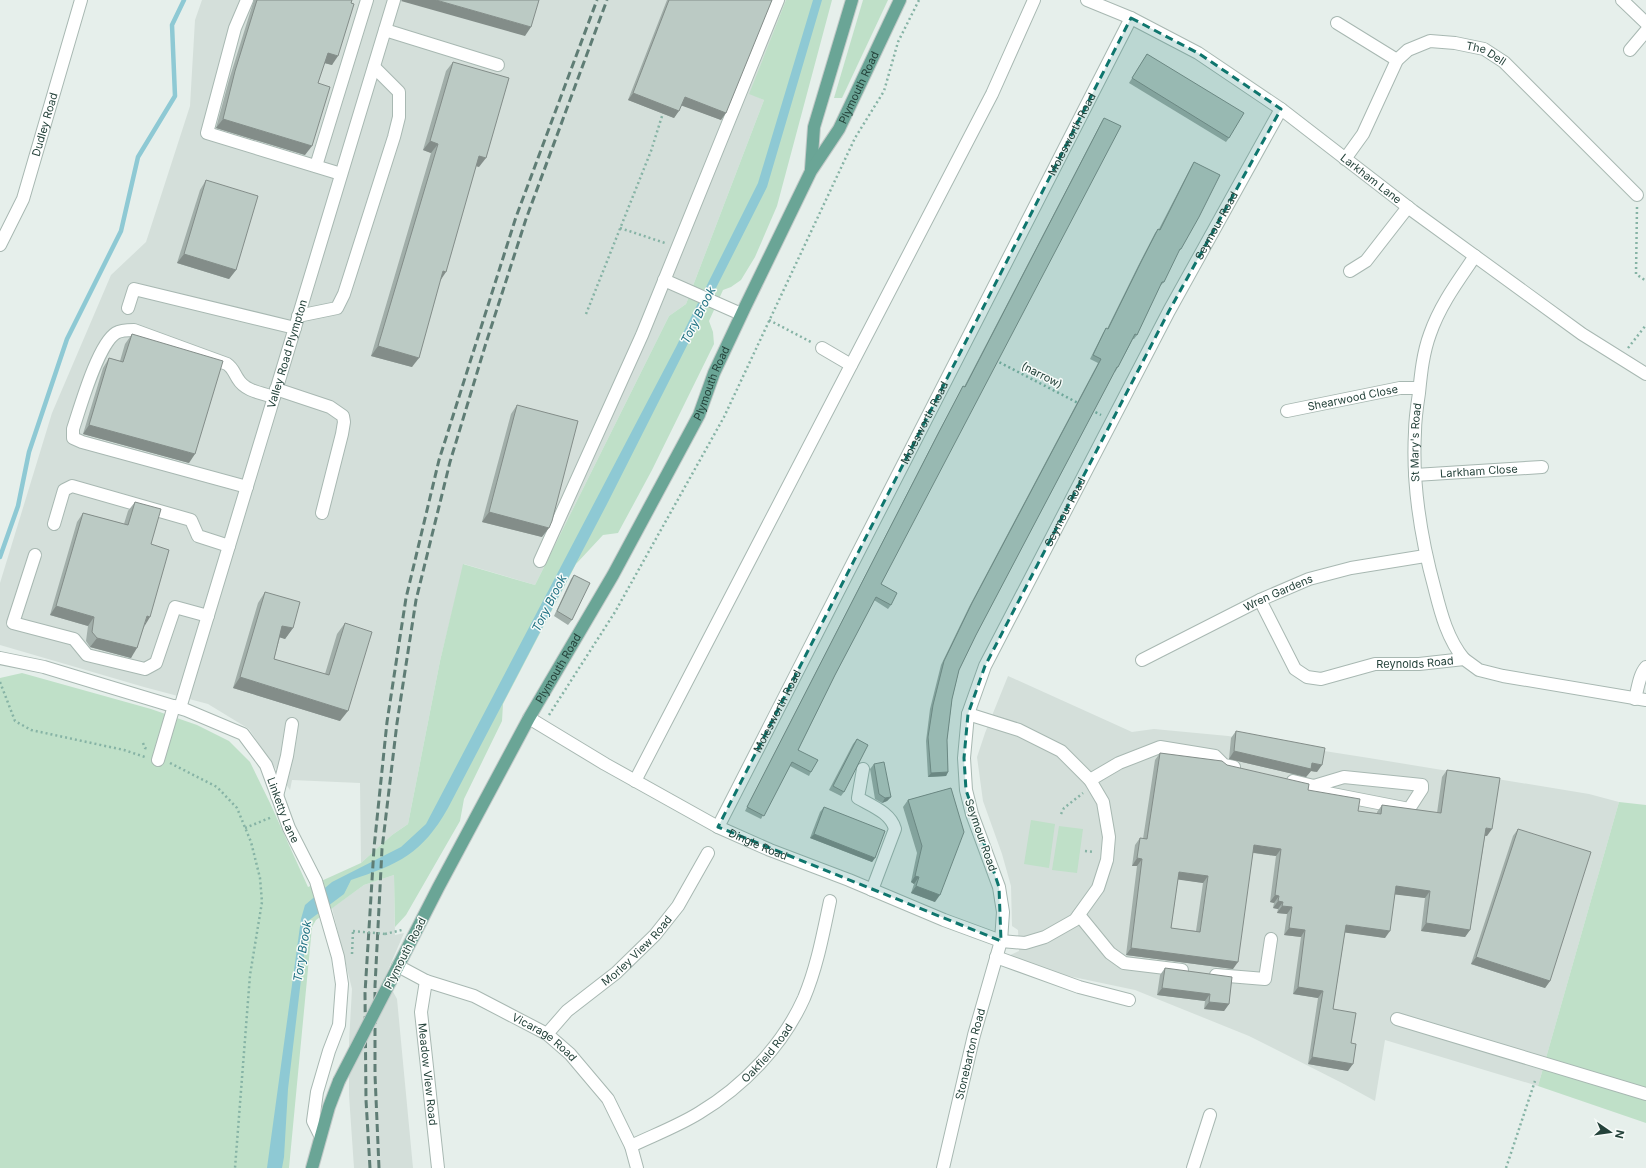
<svg xmlns="http://www.w3.org/2000/svg" width="1646" height="1168" viewBox="0 0 1646 1168" font-family="Inter,sans-serif">
	<style>
		.built { fill: #d4dfda }
		.green { fill: #bfe0c8 }
		.water { fill: #8ec9d4 }
		.lines { fill: none; stroke-linecap: round; stroke-linejoin: round }
		.stream { stroke: #8ec9d4; stroke-width: 4.5 }
		.minor-casing { stroke: #a8b8b2; stroke-width: 14 }
		.major-casing { stroke: #c2cac8; stroke-width: 14 }
		.path { stroke: #86b3a5; stroke-width: 2.5; stroke-dasharray: 2 3; stroke-linecap: butt }
		.minor { stroke: #fff; stroke-width: 12 }
		.major { stroke: #6aa596; stroke-width: 12 }
		.rail { stroke: #5f7d75; stroke-width: 3; stroke-dasharray: 8 4; stroke-linecap: butt }
		.major-bridge-casing { stroke: #c2cac8; stroke-width: 14; stroke-linecap: butt }
		.path-bridge { stroke: #86b3a5; stroke-width: 2.5; stroke-dasharray: 2 3; stroke-linecap: butt }
		.major-bridge { stroke: #6aa596; stroke-width: 12 }
		.wall { fill: #a1aea9; fill-rule: evenodd }
		.shaded-wall { fill: #838d89 }
		.building { fill: #bbcac4; stroke: #838d89; fill-rule: evenodd }
		.marked { fill: #0f766e; fill-opacity: 0.2; stroke: #0f766e; stroke-width: 3; stroke-dasharray: 8 5; stroke-linejoin: round }
		.labels { text-anchor: middle; dominant-baseline: central; stroke-width: 3; stroke-linejoin: round; paint-order: stroke }
		.street-label { font-size: 11px; fill: #24423a; stroke: #f7fbf9 }
		.water-label { font-size: 12px; font-style: italic; fill: #1c6f80; stroke: #f7fbf9 }
	</style>
	<rect width="100%" height="100%" fill="#e6efeb"/>
	<g class="built">
		<polygon points="202,0 786,0 750,93 764,100 686,304 669,316 535,585 464,564 440,661 408,824 392,835 361,863 360,783 292,780 290,790 249,729 208,704 144,687 0,645 0,583 52,413 111,275 146,242 190,106 195,20"/>
		<polygon points="1008,676 1132,732 1154,729 1228,736 1369,758 1589,794 1619,802 1538,1086 1385,1040 1375,1101 1344,1084 1249,1036 1135,990 1007,963 1008,956 1019,951 1018,930 1012,926 1011,886 1002,854 983,801 977,757 985,733"/>
		<polygon points="394,875 395,935 404,933 385,977 397,999 413,1168 354,1168 349,1095 349,1042 352,989 332,908 364,885"/>
	</g>
	<g class="green">
		<polygon points="786,0 832,0 777,206 755,257 741,280 731,287 723,290 709,321 713,332 714,344 652,470 618,533 603,535 576,564 503,704 502,721 464,799 460,821 406,915 395,927 394,875 364,885 316,920 312,927 289,1168 0,1168 0,678 22,673 151,709 197,725 229,741 250,762 270,803 308,887 361,863 392,835 408,824 440,661 463,564 535,585 669,316 686,304 764,100 749,94"/>
		<polygon points="863,0 888,0 842,98 834,98"/>
		<polygon points="1619,802 1646,805 1646,1123 1538,1086"/>
		<polygon points="1031,820 1055,824 1049,868 1024,864"/>
		<polygon points="1059,826 1083,829 1077,873 1052,870"/>
	</g>
	<path class="water" d="M813 0H822L767 187 607 504 448 808C422 854 399 864 351 880L344 894 308 921 288 1089 284 1157 282 1168H267L301 919 305 905 332 882 401 847 426 824 676 347 758 183Z"/>
	<g class="lines">
		<polyline class="stream" points="0,557 18,506 29,452 67,339 121,231 138,157 175,96 172,25 184,0"/>
		<defs>
			<g id="minor">
				<polyline points="247,0 235,28 207,133 341,174"/>
				<path id="s1" d="M1087 0 1131 18 1198 53 1281 109 1413 211 1582 334 1646 374"/>
				<polyline points="1622,0 1646,23"/>
				<polyline points="1337,23 1397,60"/>
				<polyline points="385,30 498,65"/>
				<polyline points="1630,50 1646,31"/>
				<path id="s2" d="M1345 159 1363 134 1397 60 1408 50 1430 41 1455 43 1484 49 1504 62 1637 195"/>
				<polyline points="316,166 367,0"/>
				<path id="s3" d="M0 245 23 199 81 0"/>
				<polyline points="1350,271 1366,261 1408,207"/>
				<polyline points="664,280 741,314"/>
				<polyline points="128,308 134,289 295,328"/>
				<polyline points="298,316 337,308 344,294 394,137 399,117 399,92 374,67"/>
				<polyline points="822,348 851,365"/>
				<polyline points="276,389 330,407 343,416 344,422 342,434 322,513"/>
				<path id="s4" d="M1287 411 1400 388H1419"/>
				<path id="s5" d="M1415 475 1542 467"/>
				<path d="M247 487 82 442 73 438V429C80 408 98 344 116 333 121 330 128 330 134 330L227 364C233 368 234 373 238 379 245 391 261 393 274 397"/>
				<polyline points="54,524 64,490 72,486 191,520 198,536 229,546"/>
				<polyline points="35,555 13,623 74,639 87,655 145,669 156,663 175,607 208,616"/>
				<polyline points="540,561 642,335 778,0"/>
				<path id="s6" d="M1260 600 1295 669 1307 677 1321 679 1375 664H1419L1464 659 1479 670 1503 676 1646 700"/>
				<path id="s7" d="M0 658 44 667 186 710 243 734 266 765 289 828 316 881 338 957 342 984 339 1025 329 1051 317 1092 313 1121 320 1135"/>
				<path id="s8" d="M1464 659C1448 640 1441 614 1435 590 1421 539 1412 485 1415 432 1415 419 1417 406 1419 393 1421 373 1423 353 1430 334 1440 305 1458 281 1475 256"/>
				<path id="s9" d="M1142 660 1260 600 1309 579 1351 568 1425 556"/>
				<path d="M1635 699C1638 688 1639 675 1646 667"/>
				<path id="s10" d="M180 708 394 0"/>
				<path id="s11" d="M529 718 605 764 718 827 770 850 849 880 944 920 1001 941 1025 943 1045 937 1075 920 1098 888 1107 860 1109 837 1103 802 1090 780 1061 751 1019 730 968 714"/>
				<polyline points="158,760 174,706"/>
				<path d="M863 769 858 798C872 806 891 813 895 829L872 890"/>
				<polyline points="1090,780 1119,763 1160,747 1215,756 1224,765 1234,767"/>
				<polyline points="635,781 992,94 1034,0"/>
				<polyline points="1293,781 1314,786 1344,777 1422,785 1422,789 1409,809 1317,791 1314,786"/>
				<polyline points="277,796 287,756 292,724"/>
				<path id="s12" d="M718 827 1131 18"/>
				<polyline points="1079,915 1110,953 1124,963 1182,970"/>
				<polyline points="996,957 1079,987 1129,1000"/>
				<path id="s13" d="M398 966 426 981 474 996 547 1034 570 1054 608 1099 631 1146 637 1168"/>
				<polyline points="1216,975 1265,979 1271,939"/>
				<path id="s14" d="M426 981 421 1012 438 1168"/>
				<polyline points="1397,1019 1646,1094"/>
				<path id="s15" d="M547 1034 567 1011 616 973 655 935 678 906 708 853"/>
				<path id="s16" d="M631 1146C654 1135 678 1126 699 1113 744 1086 783 1045 804 998 817 967 823 934 830 901"/>
				<path id="s17" d="M943 1168 974 1035 1001 941 1003 912 999 887 972 814 966 790 964 758 968 714 985 666 1169 311 1281 109"/>
				<polyline points="1193,1168 1210,1115"/>
			</g>
			<g id="major">
				<polyline points="811,169 814,127 852,0"/>
				<path id="s18" d="M390 982 438 888 529 718 613 575 699 415 714 373 745 307 811 171 839 129 900 0"/>
				<polyline points="312,1168 329,1107 339,1081"/>
			</g>
		</defs>
		<use href="#minor" class="minor-casing"/>
		<use href="#major" class="major-casing"/>
		<g class="path">
			<polyline points="1637,207 1636,274 1646,281"/>
			<polyline points="620,228 665,243"/>
			<polyline points="586,314 651,151 663,113"/>
			<polyline points="769,320 811,342"/>
			<polyline points="1628,348 1646,325"/>
			<polyline points="995,360 1080,404"/>
			<polyline points="1091,410 1101,415"/>
			<polyline points="0,682 15,721 31,730 124,750 145,757"/>
			<polyline points="549,715 615,612 724,417 855,138 884,91 898,42 919,0"/>
			<polyline points="143,743 145,748 149,749"/>
			<polyline points="170,763 217,787 237,808 251,842 260,878 262,902 250,975 235,1168"/>
			<polyline points="1061,814 1064,808 1083,793"/>
			<polyline points="245,828 272,817"/>
			<polyline points="1085,851 1094,852"/>
			<polyline points="385,934 402,930"/>
			<polyline points="352,954 353,931"/>
			<polyline points="1506,1168 1535,1081"/>
		</g>
		<use href="#minor" class="minor"/>
		<use href="#major" class="major"/>
		<g class="rail">
			<polyline points="370,1168 366,1100 365,993 374,848 387,722 406,598 439,460 516,217 597,0"/>
			<polyline points="379,1168 375,1075 375,986 382,849 397,723 416,600 450,462 486,343 526,219 607,0"/>
		</g>
		<defs>
			<polyline id="major-bridge" points="339,1081 390,982"/>
		</defs>
		<use href="#major-bridge" class="major-bridge-casing"/>
		<polyline class="path-bridge" points="353,931 385,934"/>
		<use href="#major-bridge" class="major-bridge"/>
	</g>
	<g class="wall">
		<polygon points="254,0 352,0 332,65 324,63 318,83 305,155 216,128 229,80"/>
		<polygon points="667,0 772,0 721,120 682,105 674,118 628,100"/>
		<polygon points="1147,54 1229,138 1226,142 1129,83"/>
		<polygon points="453,62 479,167 476,166 412,367 371,356 431,153 423,150 446,71"/>
		<polygon points="1104,118 881,584 891,605 888,609 874,600 835,675 798,750 811,772 809,776 790,766 761,819 745,811 937,435 961,390 963,386 964,387 1102,121"/>
		<polygon points="1194,162 1181,249 1177,253 1164,282 1160,286 1137,335 1134,339 1133,339 1118,367 1115,372 1115,371 976,635 959,670 952,699 947,740 948,772 946,776 928,777 926,741 930,709 941,665 969,607 1098,363 1090,359 1103,333 1106,328 1107,329 1138,266 1155,233 1158,229 1159,229 1191,167"/>
		<polygon points="206,180 236,270 229,279 177,263 200,190"/>
		<polygon points="132,334 189,463 83,434 103,368 109,358 120,361 125,344"/>
		<polygon points="517,405 542,537 482,522 511,414"/>
		<polygon points="135,502 151,544 144,627 131,658 90,647 86,641 88,626 50,615 77,522 83,513 124,524 128,511"/>
		<polygon points="574,575 572,620 568,625 554,616 571,579"/>
		<polygon points="265,592 293,628 285,639 280,637 274,659 325,674 337,634 345,623 340,721 233,688 258,603"/>
		<polygon points="1236,731 1317,772 1311,771 1306,777 1229,759 1231,738"/>
		<polygon points="857,739 844,792 841,796 829,790 853,744"/>
		<path d="M1160 753 1227 765 1308 790 1358 811 1377 814V812L1382 805 1437 813 1442 777 1447 770 1487 836H1485L1470 930 1465 937 1421 931 1425 898 1395 894 1385 938 1345 932 1333 1009 1351 1043 1348 1071 1308 1064 1318 998 1293 994 1301 937 1284 935 1287 914 1277 913 1278 909 1273 908 1274 903 1270 902 1276 856 1253 853 1233 969 1126 955 1137 866H1132L1135 845 1140 838 1143 839 1155 760ZM1178 879 1203 883 1196 931 1171 928Z"/>
		<polygon points="874,764 891,797 887,801 882,803 875,799 870,769"/>
		<polygon points="951,788 935,902 911,893 914,884 911,882 917,853 903,807 908,800"/>
		<polygon points="824,807 875,858 872,862 810,838 820,812"/>
		<polygon points="1518,829 1550,981 1545,988 1471,964 1513,836"/>
		<polygon points="1165,968 1229,1004 1224,1011 1204,1009 1205,1001 1157,995 1160,975"/>
	</g>
	<g class="shaded-wall">
		<polygon points="402,0 436,0 531,27 525,36 401,1"/>
		<polygon points="328,53 338,56 332,65 321,62"/>
		<polygon points="633,93 679,111 674,118 628,100"/>
		<polygon points="685,97 726,113 721,120 680,105"/>
		<polygon points="223,119 312,146 305,155 216,128"/>
		<polygon points="430,141 438,144 431,153 423,150"/>
		<polygon points="479,156 486,158 479,167 473,165"/>
		<polygon points="184,254 236,270 229,279 177,263"/>
		<polygon points="443,271 446,272 440,281"/>
		<polygon points="378,346 419,358 412,367 371,356"/>
		<polygon points="89,425 195,454 189,463 83,434"/>
		<polygon points="489,512 549,528 542,537 482,522"/>
		<polygon points="56,606 94,617 88,626 50,615"/>
		<polygon points="147,616 150,617 144,627"/>
		<polygon points="282,626 293,628 285,639 275,636"/>
		<polygon points="97,638 137,648 131,658 90,647"/>
		<polygon points="240,677 348,711 340,721 233,688"/>
		<polygon points="1234,751 1312,763 1322,765 1317,772 1311,771 1306,777 1229,759"/>
		<polygon points="948,772 946,776 928,777 931,773"/>
		<polygon points="891,797 887,801 882,803 885,798"/>
		<polygon points="1486,828 1492,829 1487,836 1481,835"/>
		<polygon points="814,834 875,858 872,862 810,838"/>
		<polygon points="1254,845 1281,849 1276,856 1249,852"/>
		<polygon points="1137,858 1142,859 1137,866 1132,866"/>
		<polygon points="1179,872 1208,876 1203,883 1174,879"/>
		<polygon points="915,876 919,877 914,884 911,882"/>
		<polygon points="916,886 940,895 935,902 911,893"/>
		<polygon points="1396,886 1430,891 1425,898 1391,894"/>
		<polygon points="1275,895 1279,896 1274,903 1270,902"/>
		<polygon points="1278,901 1283,902 1278,909 1273,908"/>
		<polygon points="1282,906 1292,907 1287,914 1277,913"/>
		<polygon points="1426,923 1470,930 1465,937 1421,931"/>
		<polygon points="1346,925 1390,931 1385,938 1341,932"/>
		<polygon points="1289,928 1305,930 1301,937 1284,935"/>
		<polygon points="1131,948 1238,962 1233,969 1126,955"/>
		<polygon points="1476,957 1550,981 1545,988 1471,964"/>
		<polygon points="1298,987 1323,991 1318,998 1293,994"/>
		<polygon points="1162,988 1210,994 1205,1001 1157,995"/>
		<polygon points="1209,1002 1229,1004 1224,1011 1204,1009"/>
		<polygon points="1312,1057 1353,1064 1348,1071 1308,1064"/>
	</g>
	<g class="building">
		<polygon points="257,0 352,0 351,3 354,4 338,56 328,53 318,83 330,87 312,146 223,119 235,71"/>
		<polygon points="436,0 539,0 531,27"/>
		<polygon points="669,0 772,0 726,113 685,97 679,111 633,93"/>
		<polygon points="1147,54 1244,113 1229,138 1132,78"/>
		<polygon points="453,62 509,78 486,158 479,156 446,272 443,271 419,358 378,346 438,144 430,141"/>
		<polygon points="1104,118 1121,126 881,584 897,593 891,605 876,597 835,675 798,750 818,760 811,772 792,762 764,816 747,807 939,432 963,386 965,387"/>
		<polygon points="1194,162 1220,175 1199,217 1181,249 1180,249 1164,282 1162,282 1137,335 1135,334 1118,367 1117,367 976,635 959,670 952,699 947,740 948,772 931,773 928,737 933,705 944,661 972,603 1101,359 1093,355 1106,328 1108,329 1141,262 1158,229 1160,230"/>
		<polygon points="206,180 258,196 236,270 184,254"/>
		<polygon points="132,334 223,361 195,454 89,425 109,358 123,362"/>
		<polygon points="517,405 578,421 552,521 549,528 489,512"/>
		<polygon points="135,502 161,509 151,544 169,550 150,617 147,616 137,648 97,638 92,632 94,617 56,606 83,513 128,525"/>
		<polygon points="574,575 590,583 572,620 557,611"/>
		<polygon points="265,592 300,602 293,628 282,626 274,659 329,675 345,623 372,632 348,711 240,677"/>
		<polygon points="1236,731 1325,748 1322,765 1312,763 1311,769 1234,751"/>
		<polygon points="857,739 868,745 844,792 833,786"/>
		<path d="M1160 753 1222 761 1227 765 1309 784 1308 790 1360 799 1358 811 1381 814 1382 805 1441 813 1447 770 1500 778 1492 829 1486 828 1470 930 1426 923 1430 891 1396 886 1390 931 1346 925 1333 1009 1356 1013 1351 1043 1356 1044 1353 1064 1312 1057 1323 991 1298 987 1305 930 1289 928 1292 907 1282 906 1283 902 1278 901 1279 896 1275 895 1281 849 1254 845 1238 962 1131 948 1142 859 1137 858 1140 838 1147 839ZM1179 872 1208 876 1200 932 1171 928Z"/>
		<polygon points="884,762 891,797 885,798 879,794 874,764"/>
		<polygon points="951,788 964,832 940,895 916,886 919,877 915,876 922,846 908,800"/>
		<polygon points="824,807 885,831 875,858 814,834"/>
		<polygon points="1518,829 1591,852 1550,981 1476,957"/>
		<polygon points="1165,968 1232,977 1229,1004 1209,1002 1210,994 1162,988"/>
	</g>
	<path class="marked" d="M1131 18 1198 53 1281 109 1169 311 985 666 968 714 964 758 966 790 999 887 1001 941 718 827Z"/>
	<g class="labels">
		<g class="street-label">
			<text stroke="none"><textPath href="#s2" startOffset="209">The Dell</textPath></text>
			<text stroke="none"><textPath href="#s18" startOffset="1011">Plymouth Road</textPath></text>
			<text stroke="none"><textPath href="#s3" startOffset="129">Dudley Road</textPath></text>
			<text stroke="none"><textPath href="#s12" startOffset="778">Molesworth Road</textPath></text>
			<text stroke="none"><textPath href="#s1" startOffset="337">Larkham Lane</textPath></text>
			<text stroke="none"><textPath href="#s17" startOffset="1016">Seymour Road</textPath></text>
			<text stroke="none"><textPath href="#s10" startOffset="370">Valley Road Plympton</textPath></text>
			<text transform="translate(1042 375) rotate(27)">(narrow)</text>
			<text stroke="none"><textPath href="#s18" startOffset="680">Plymouth Road</textPath></text>
			<text stroke="none"><textPath href="#s4" startOffset="67">Shearwood Close</textPath></text>
			<text stroke="none"><textPath href="#s12" startOffset="454">Molesworth Road</textPath></text>
			<text stroke="none"><textPath href="#s8" startOffset="225">St Mary's Road</textPath></text>
			<text stroke="none"><textPath href="#s5" startOffset="64">Larkham Close</textPath></text>
			<text stroke="none"><textPath href="#s17" startOffset="692">Seymour Road</textPath></text>
			<text stroke="none"><textPath href="#s9" startOffset="152">Wren Gardens</textPath></text>
			<text stroke="none"><textPath href="#s6" startOffset="202">Reynolds Road</textPath></text>
			<text stroke="none"><textPath href="#s18" startOffset="356">Plymouth Road</textPath></text>
			<text stroke="none"><textPath href="#s12" startOffset="130">Molesworth Road</textPath></text>
			<text stroke="none"><textPath href="#s7" startOffset="342">Linketty Lane</textPath></text>
			<text transform="translate(981 835) rotate(71)">Seymour Road</text>
			<text stroke="none"><textPath href="#s11" startOffset="262">Dingle Road</textPath></text>
			<text stroke="none"><textPath href="#s15" startOffset="123">Morley View Road</textPath></text>
			<text transform="translate(405 953) rotate(-63)">Plymouth Road</text>
			<text stroke="none"><textPath href="#s13" startOffset="164">Vicarage Road</textPath></text>
			<text stroke="none"><textPath href="#s16" startOffset="167">Oakfield Road</textPath></text>
			<text stroke="none"><textPath href="#s17" startOffset="117">Stonebarton Road</textPath></text>
			<text stroke="none"><textPath href="#s14" startOffset="94">Meadow View Road</textPath></text>
		</g>
		<g class="water-label">
			<text transform="translate(698 315) rotate(-63)">Tory Brook</text>
			<text transform="translate(549 603) rotate(-63)">Tory Brook</text>
			<text transform="translate(302 951) rotate(-81)">Tory Brook</text>
		</g>
	</g>
	<g transform="translate(1610 1132) rotate(103)" stroke="#f7fbf9" stroke-width="3" paint-order="stroke">
	<path d="M0-3L7 15L0 10L-7 15Z" fill="#24423a"/>
	<text y="-6" font-size="11" font-weight="bold" text-anchor="middle" fill="#24423a">N</text>
	</g>
</svg>
